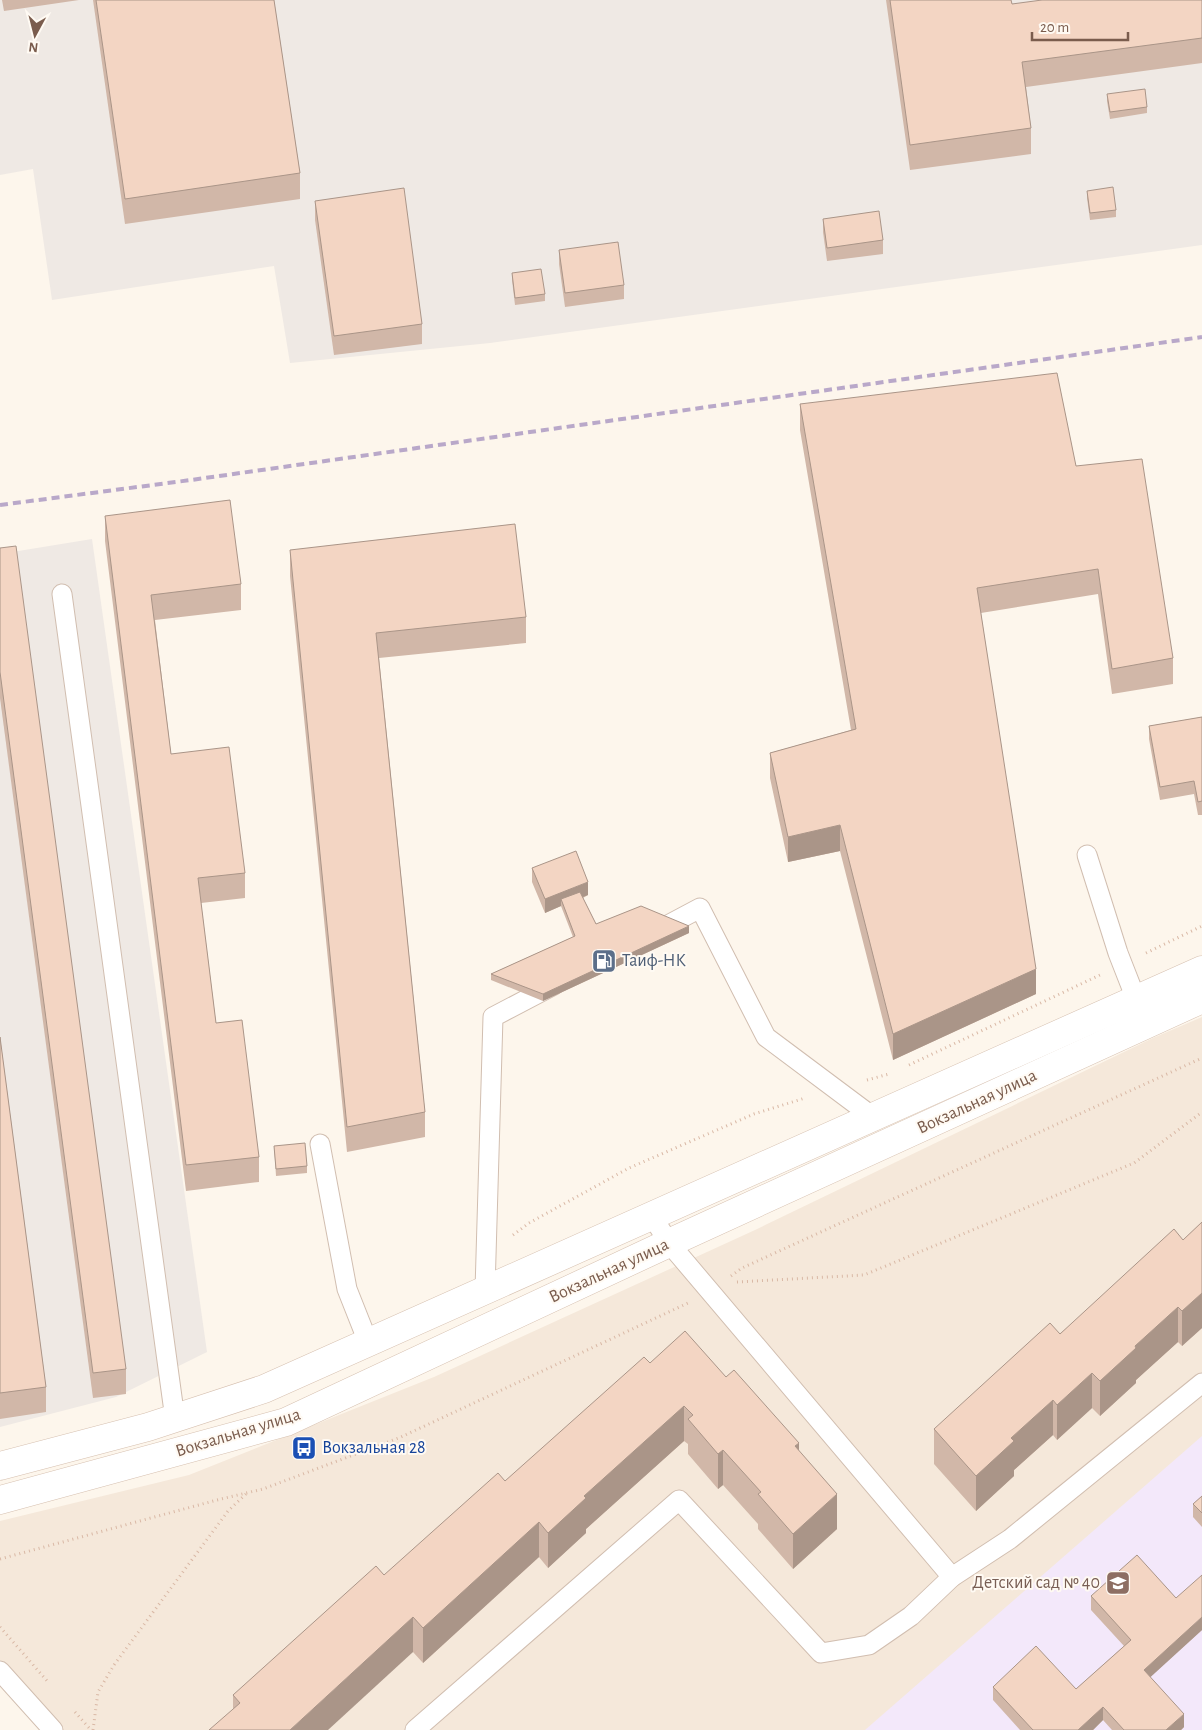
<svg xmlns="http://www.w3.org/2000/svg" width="1202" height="1730" viewBox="0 0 1202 1730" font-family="'Alegreya Sans',sans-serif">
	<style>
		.residential { fill: #f5e8da }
		.industrial { fill: #efe9e4 }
		.education { fill: #f3e8fa }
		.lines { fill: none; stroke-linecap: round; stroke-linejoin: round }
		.service-casing { stroke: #d1beb0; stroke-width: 21 }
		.secondary-casing { stroke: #d6c0b0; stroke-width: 29 }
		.path { stroke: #d9b8a5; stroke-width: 3; stroke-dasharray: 1 4; stroke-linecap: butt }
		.service { stroke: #fff; stroke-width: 19 }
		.secondary { stroke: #fff; stroke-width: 28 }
		.rail { stroke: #b9a8c9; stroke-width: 4; stroke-dasharray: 8 5; stroke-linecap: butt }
		.wall { fill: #d1b7a8 }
		.shaded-wall { fill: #aa9588 }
		.building { fill: #f3d5c3; stroke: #aa9588 }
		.labels { text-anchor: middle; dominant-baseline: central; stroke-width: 4; stroke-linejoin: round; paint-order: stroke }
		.service-label { font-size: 18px; fill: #4e5e75; stroke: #fffaf3; text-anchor: start }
		.street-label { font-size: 18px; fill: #7a5c4d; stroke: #fffaf3 }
		.transit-label { font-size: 18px; fill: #164399; stroke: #fffaf3; text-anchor: start }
		.education-label { font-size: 18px; fill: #785e54; stroke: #fffaf3; text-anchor: end }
	</style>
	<rect width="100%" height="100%" fill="#fdf6ec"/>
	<polygon class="residential" points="1202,1017 1202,1730 63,1730 0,1660 0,1521 189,1475 434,1377 755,1230 1153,1038"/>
	<g class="industrial">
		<polygon points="0,0 1202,0 1202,245 490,343 290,363 274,266 52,300 33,169 0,175"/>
		<polygon points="92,539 207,1352 116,1397 0,1427 0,554"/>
	</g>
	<polygon class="education" points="1202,1436 1202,1730 865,1730"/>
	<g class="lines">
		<defs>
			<g id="service">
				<polyline points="62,594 175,1419"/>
				<polyline points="1087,855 1118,953 1136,999"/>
				<polyline points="653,933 700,908 766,1037 873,1117"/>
				<polyline points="320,1144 347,1289 368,1342"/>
				<polyline points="652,1216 669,1243 952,1577"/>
				<polyline points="485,1290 493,1017 554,985"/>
				<polyline points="0,1671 53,1730"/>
				<polyline points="415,1730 679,1500 821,1653 869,1645 911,1616 952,1577 1010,1539 1202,1383"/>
			</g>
			<g id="secondary">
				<polyline points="0,1466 148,1427 264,1389 1202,970"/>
				<polyline points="0,1500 286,1422 669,1243 1202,999"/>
			</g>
		</defs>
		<use href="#service" class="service-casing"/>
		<use href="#secondary" class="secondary-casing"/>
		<g class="path">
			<polyline points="1146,953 1202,926"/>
			<polyline points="909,1065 1100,975"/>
			<polyline points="867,1080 889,1074"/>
			<polyline points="513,1235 529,1223 629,1168 754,1114 805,1098"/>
			<polyline points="731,1276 742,1268 1202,1058"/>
			<polyline points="737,1282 864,1275 1134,1163 1202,1112"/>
			<polyline points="0,1559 217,1500 263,1489 401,1437 688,1303"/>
			<polyline points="0,1627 49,1683"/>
			<polyline points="75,1712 91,1730"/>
			<polyline points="93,1730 98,1692 114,1665 228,1511 247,1493"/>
		</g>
		<use href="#service" class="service"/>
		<use href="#secondary" class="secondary"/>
		<polyline class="rail" points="0,505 191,480 1202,337"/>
	</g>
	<g class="wall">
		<polygon points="2,0 79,0 4,11"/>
		<polygon points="93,0 274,0 300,173 300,199 125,224"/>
		<polygon points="886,0 1011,0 1012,4 1202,0 1202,63 1026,87 1031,128 1031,154 910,170"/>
		<polygon points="1107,94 1147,107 1147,113 1110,119 1107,101"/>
		<polygon points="1087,191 1116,210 1116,217 1090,220 1087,198"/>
		<polygon points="315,201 422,324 422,344 334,355 315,220"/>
		<polygon points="823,219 883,240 883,254 827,261 823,232"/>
		<polygon points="559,250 624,285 624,299 565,307 559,264"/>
		<polygon points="512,273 545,294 545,301 515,305 512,280"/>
		<polygon points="800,404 1076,466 1173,658 1173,684 1112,694 1098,594 981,613 1036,994 893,1060 840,851 788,862 770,778 770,753 851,730 800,430"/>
		<polygon points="105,516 241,584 241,610 155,620 171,754 245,873 245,898 201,903 216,1023 259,1157 259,1182 186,1191 105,541"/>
		<polygon points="0,548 126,1369 126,1394 93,1398 0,698"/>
		<polygon points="290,550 526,617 526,643 379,658 425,1112 425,1137 347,1152 290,576"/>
		<polygon points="1202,717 1202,815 1198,815 1194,794 1160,800 1149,739 1149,726"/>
		<polygon points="532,868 588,895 583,898 596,924 689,933 543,1001 491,980 491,974 573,937 561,906 545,913 532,882"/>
		<polygon points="0,1037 46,1387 46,1412 0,1419"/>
		<polygon points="274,1146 307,1166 307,1173 276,1176"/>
		<polygon points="1202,1222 1202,1328 1182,1346 1178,1342 1136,1380 1136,1383 1100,1416 1092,1408 1057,1440 1053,1435 1014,1470 1014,1476 976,1511 934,1464 934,1429 1183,1240"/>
		<polygon points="650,1363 726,1377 799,1451 837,1529 793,1569 758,1529 758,1524 723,1485 718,1489 688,1454 688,1444 684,1441 586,1529 586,1533 548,1568 539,1557 423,1663 413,1652 233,1709 233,1695 505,1481"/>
		<polygon points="1202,1496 1202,1527 1193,1517 1193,1504"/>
		<polygon points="1091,1596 1202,1630 1150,1677 1184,1727 1181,1730 1112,1730 1103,1720 1093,1730 1020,1730 993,1700 993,1687 1076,1689 1124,1646 1091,1610"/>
	</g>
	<g class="shaded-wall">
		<polygon points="840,825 840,851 788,862 788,837"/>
		<polygon points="588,882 588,895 563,905 561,899 561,906 545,913 545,899"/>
		<polygon points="689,926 689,933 543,1001 543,994"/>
		<polygon points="1036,969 1036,994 893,1060 893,1034"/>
		<polygon points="1202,1293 1202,1328 1182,1346 1182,1311"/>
		<polygon points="1178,1307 1178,1342 1136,1380 1136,1383 1100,1416 1100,1381 1135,1346"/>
		<polygon points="1092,1373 1092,1408 1057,1440 1057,1405"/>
		<polygon points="1053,1400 1053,1435 1014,1470 1014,1476 976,1511 976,1476 1011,1438"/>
		<polygon points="684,1406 684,1441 586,1529 586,1533 548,1568 548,1533 584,1496"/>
		<polygon points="799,1443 799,1478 795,1446"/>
		<polygon points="723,1450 723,1485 718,1489 718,1454"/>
		<polygon points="837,1494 837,1529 793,1569 793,1534"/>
		<polygon points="539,1522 539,1557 423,1663 423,1628"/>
		<polygon points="413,1617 413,1652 328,1730 290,1730"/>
		<polygon points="1202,1617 1202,1630 1144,1683 1144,1670"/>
		<polygon points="1103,1707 1103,1720 1093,1730 1078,1730"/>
		<polygon points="1184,1714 1184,1727 1181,1730 1166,1730"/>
	</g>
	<g class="building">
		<polygon points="96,0 274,0 300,173 125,199"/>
		<polygon points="890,0 1011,0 1012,4 1042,0 1202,0 1202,38 1022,62 1031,128 910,145"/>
		<polygon points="1145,89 1147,107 1110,112 1107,94"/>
		<polygon points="1113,187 1116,210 1090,213 1087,191"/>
		<polygon points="404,188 422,324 334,336 315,201"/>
		<polygon points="879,211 883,240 827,248 823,219"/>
		<polygon points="618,242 624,285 565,293 559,250"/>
		<polygon points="541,269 545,294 515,298 512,273"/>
		<polygon points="1057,373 1076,466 1142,459 1173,658 1112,669 1098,569 977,588 1036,969 893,1034 840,825 788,837 770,753 856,729 800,404"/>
		<polygon points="230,500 241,584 151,595 171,754 229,747 245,873 198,878 216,1023 242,1020 259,1157 186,1165 105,516"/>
		<polygon points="515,524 526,617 376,633 425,1112 347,1127 290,550"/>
		<polygon points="16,546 126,1369 93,1373 0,672 0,548"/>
		<polygon points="1202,717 1202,801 1198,802 1194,781 1160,787 1149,726"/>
		<polygon points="576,851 588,882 545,899 532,868"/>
		<polygon points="580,892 596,924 641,906 689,926 543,994 491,974 575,936 561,899"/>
		<polygon points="0,1037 46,1387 0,1393"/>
		<polygon points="305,1143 307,1166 276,1169 274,1146"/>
		<polygon points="1202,1222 1202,1293 1182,1311 1178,1307 1135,1346 1136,1348 1100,1381 1092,1373 1057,1405 1053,1400 1011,1438 1014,1441 976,1476 934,1429 1050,1323 1060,1334 1174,1229 1183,1240"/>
		<polygon points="685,1331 726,1377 734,1370 799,1443 795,1446 837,1494 793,1534 758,1494 761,1492 723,1450 718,1454 688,1419 693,1415 684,1406 584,1496 586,1498 548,1533 539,1522 423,1628 413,1617 290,1730 209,1730 240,1703 233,1695 376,1566 384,1575 498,1473 505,1481 644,1357 650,1363"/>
		<polygon points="1202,1496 1202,1513 1193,1504"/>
		<polygon points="1137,1555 1176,1598 1202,1575 1202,1617 1144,1670 1184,1714 1166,1730 1124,1730 1103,1707 1078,1730 1033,1730 993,1687 1036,1646 1076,1689 1131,1640 1091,1596"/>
	</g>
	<defs>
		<symbol id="fuel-square" viewBox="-11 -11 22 22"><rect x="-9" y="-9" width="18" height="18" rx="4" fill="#5c6f8a" stroke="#fffaf3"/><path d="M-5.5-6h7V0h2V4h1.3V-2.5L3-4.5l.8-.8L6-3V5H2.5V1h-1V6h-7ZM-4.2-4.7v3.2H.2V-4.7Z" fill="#fff"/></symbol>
		<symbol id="bus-square" viewBox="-11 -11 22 22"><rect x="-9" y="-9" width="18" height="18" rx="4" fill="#1a4fb4" stroke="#fffaf3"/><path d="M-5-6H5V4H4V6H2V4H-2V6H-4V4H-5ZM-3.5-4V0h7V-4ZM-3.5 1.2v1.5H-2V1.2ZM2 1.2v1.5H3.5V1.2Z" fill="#fff"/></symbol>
		<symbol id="school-square" viewBox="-11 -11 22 22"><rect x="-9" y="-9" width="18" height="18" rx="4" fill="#8d6e63" stroke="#fffaf3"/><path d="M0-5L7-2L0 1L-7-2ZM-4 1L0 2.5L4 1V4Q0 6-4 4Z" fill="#fff"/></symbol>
	</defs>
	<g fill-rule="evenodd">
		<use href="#fuel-square" x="590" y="947" width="28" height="28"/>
		<use href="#bus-square" x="290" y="1434" width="28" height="28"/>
		<use href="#school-square" x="1104" y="1569" width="28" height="28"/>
	</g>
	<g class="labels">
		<g class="service-label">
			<text x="622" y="961">Таиф-НК</text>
		</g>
		<g class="street-label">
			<text transform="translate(977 1102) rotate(-25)">Вокзальная улица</text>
			<text transform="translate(609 1271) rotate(-25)">Вокзальная улица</text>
			<text transform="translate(238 1433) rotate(-17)">Вокзальная улица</text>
		</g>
		<g class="transit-label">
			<text x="322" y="1448">Вокзальная 28</text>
		</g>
		<g class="education-label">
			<text x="1100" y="1583">Детский сад № 40</text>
		</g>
	</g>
	<g transform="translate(35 35) rotate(187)" stroke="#fffaf3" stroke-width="4" paint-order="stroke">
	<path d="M0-4L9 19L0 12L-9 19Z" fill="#7a5c4d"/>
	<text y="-8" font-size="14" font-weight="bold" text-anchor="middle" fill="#7a5c4d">N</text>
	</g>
	<path d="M1032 32v8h96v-8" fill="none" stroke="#7a5c4d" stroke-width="2.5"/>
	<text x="1040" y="32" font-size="15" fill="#7a5c4d" stroke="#fffaf3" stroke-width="4" paint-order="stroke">20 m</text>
</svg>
